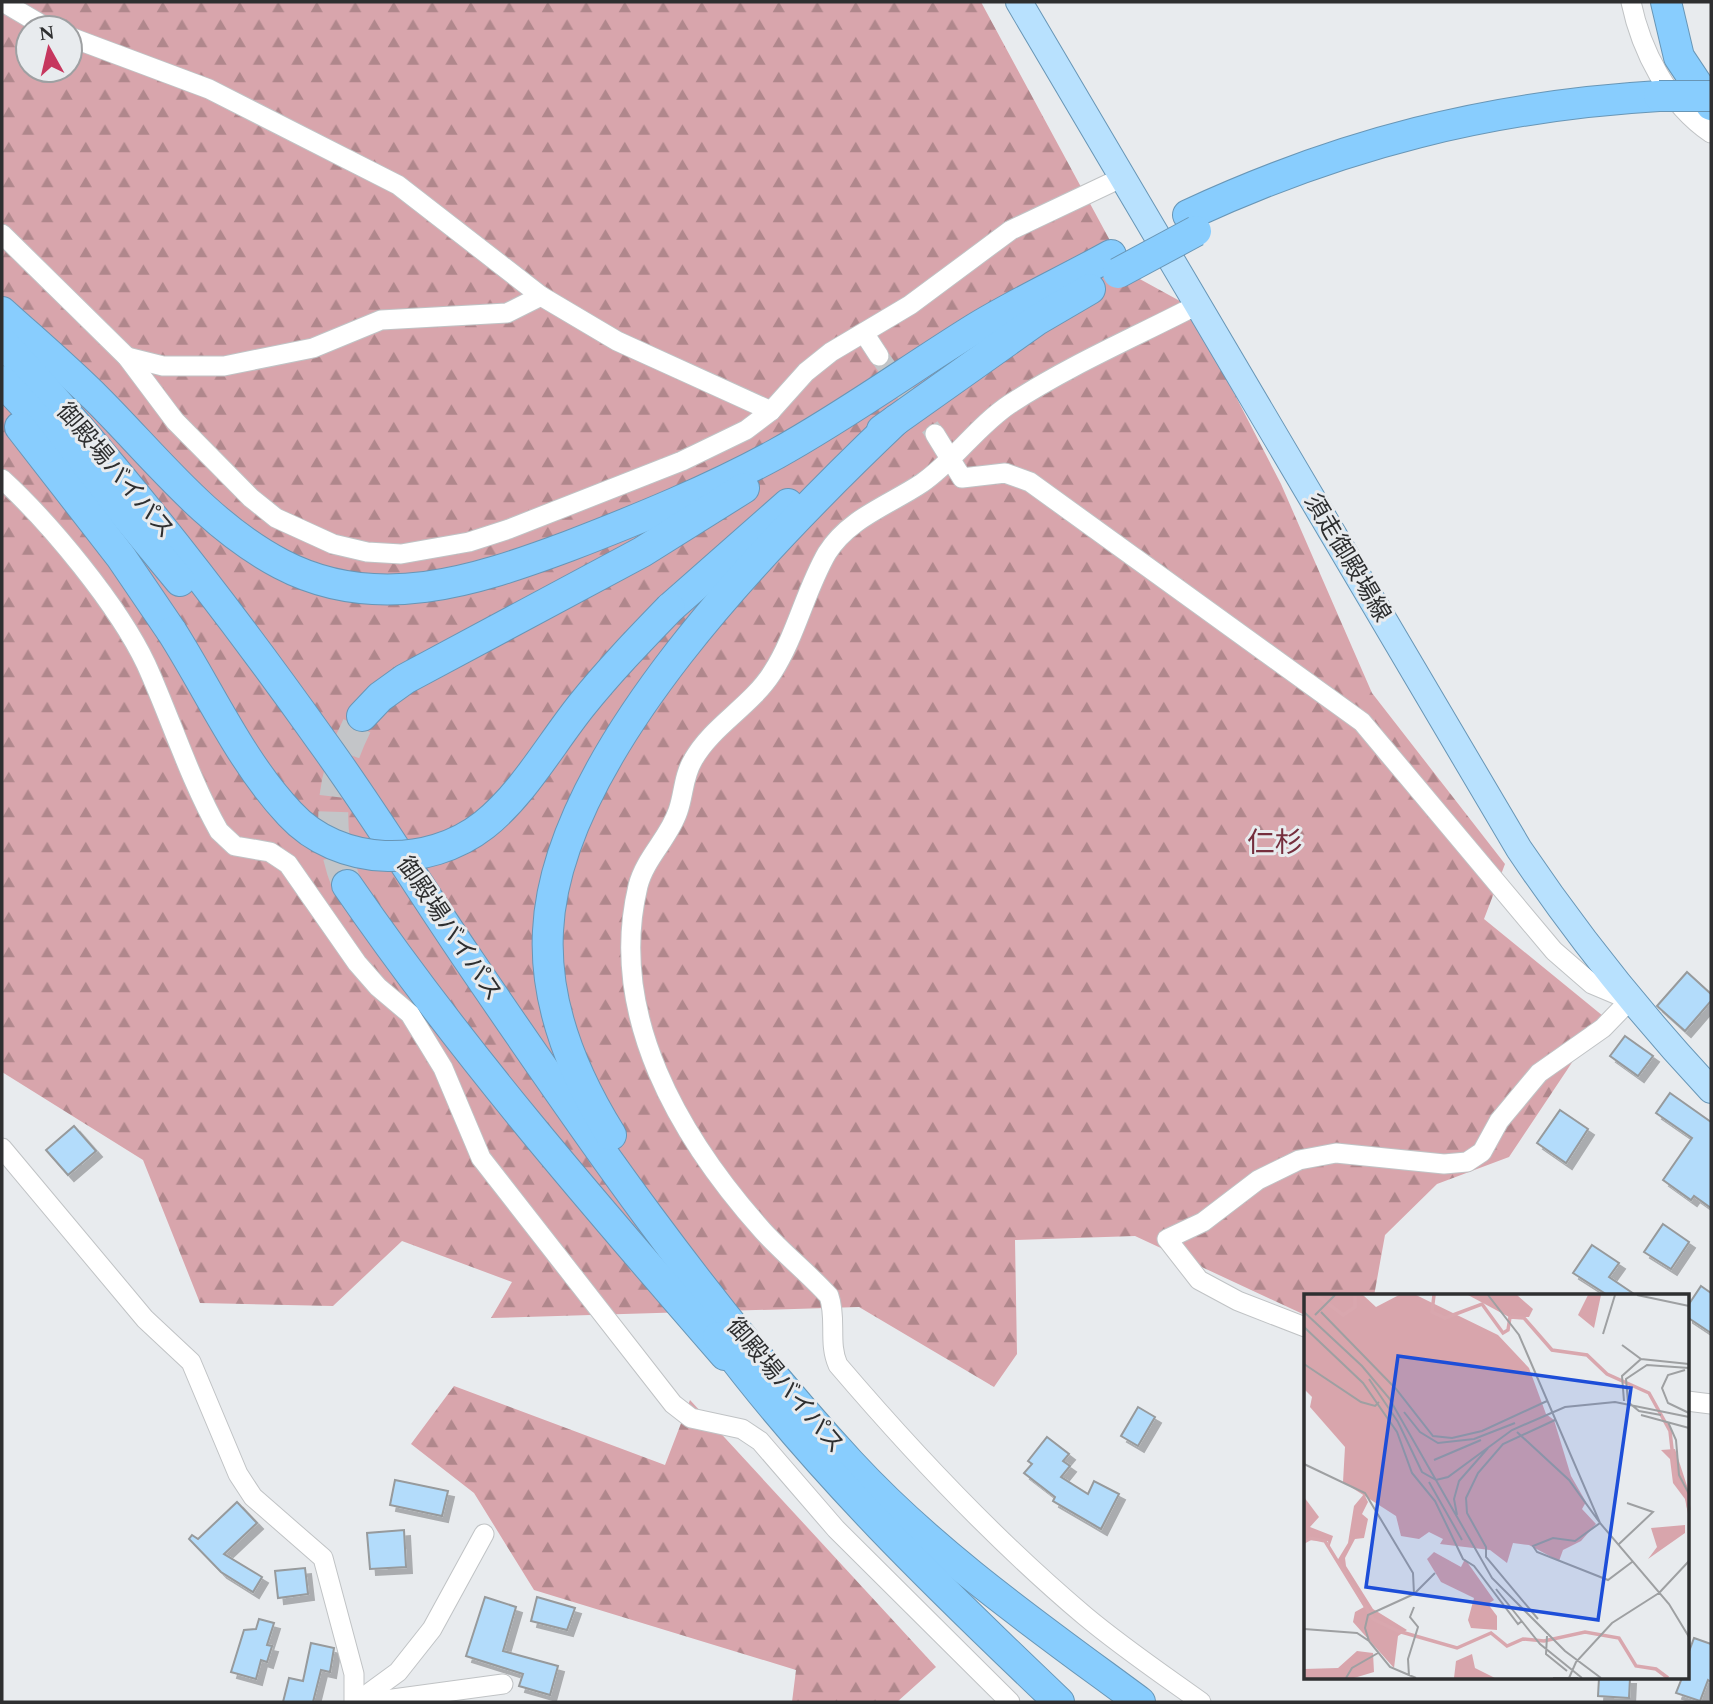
<svg xmlns="http://www.w3.org/2000/svg" width="1713" height="1704" viewBox="0 0 1713 1704" font-family="Spectral,'Noto Sans JP',serif">
	<style>
		.forest { fill: url(#forest-firs); fill-rule: evenodd }
		.building { fill: #b3dcfb; stroke: #979a9c; stroke-width: 2; filter: url(#shadow) }
		.lines { fill: none; stroke-linecap: round; stroke-linejoin: round }
		.minor-tunnel { stroke: #c3c5c8; stroke-width: 19; stroke-dasharray: 19 10; stroke-linecap: butt }
		.highway-tunnel { stroke: #c3c5c8; stroke-width: 30; stroke-dasharray: 30 15; stroke-linecap: butt }
		.minor-casing { stroke: #c0c3c5; stroke-width: 21 }
		.major-casing { stroke: #6896b6; stroke-width: 28 }
		.highway-casing { stroke: #6896b6; stroke-width: 32 }
		.minor { stroke: #fff; stroke-width: 19 }
		.major { stroke: #b8e1fe; stroke-width: 26 }
		.highway { stroke: #88cdfe; stroke-width: 30 }
		.highway-bridge-casing { stroke: #6896b6; stroke-width: 32; stroke-linecap: butt }
		.highway-bridge { stroke: #88cdfe; stroke-width: 30 }
		.labels { text-anchor: middle; dominant-baseline: central; stroke-width: 6; stroke-linejoin: round; paint-order: stroke }
		.street-label { font-size: 24px; fill: #2e2f30; stroke: #e8ebee }
		.quarter-label { font-size: 28px; fill: #752f3e; stroke: #e8ebee }
		.inset-river { fill: none; stroke: #d9a7ae; stroke-width: 3.5 }
		.inset-road { fill: none; stroke: #9ea0a2; stroke-width: 2 }
		.view { fill: #1d4ed8; fill-opacity: 0.15; stroke: #1d4ed8; stroke-width: 3.5 }
		.inset-edge { fill: none; stroke: #2e2f30; stroke-width: 3.5 }
	</style>
	<defs>
		<pattern id="forest-firs" width="22" height="20" patternUnits="userSpaceOnUse" patternTransform="scale(1.75)"><rect width="22" height="20" fill="#d8a5ac"/><path d="M5 1l3.5 6h-7zM16 11l3.5 6h-7z" fill="#b0878c"/></pattern>
		<filter id="shadow"><feDropShadow dx="6" dy="6" stdDeviation="0" flood-color="#0004"/></filter>
	</defs>
	<rect width="100%" height="100%" fill="#e8ebee"/>
	<g class="forest">
		<path d="M2 2H981L1127 272 1189 306 1281 484 1372 693 1505 864 1484 919 1603 1016 1509 1157 1437 1184 1385 1235 1374 1296H1305V1315L1135 1236 1015 1240 1017 1354 994 1387 859 1307 491 1318 512 1282 402 1241 333 1306 200 1303 143 1160 2 1072ZM28 28H70V70H28Z"/>
		<polygon points="454,1386 665,1465 690,1400 936,1667 897,1702 792,1702 796,1670 534,1590 474,1493 411,1444"/>
	</g>
	<g class="building">
		<polygon points="1687,972 1711,994 1711,1001 1685,1031 1657,1006"/>
		<polygon points="1625,1036 1653,1056 1638,1076 1610,1056"/>
		<polygon points="1670,1093 1711,1122 1711,1208 1694,1196 1691,1200 1663,1180 1692,1138 1656,1113"/>
		<polygon points="1560,1110 1588,1129 1566,1163 1537,1143"/>
		<polygon points="74,1126 96,1151 68,1175 46,1150"/>
		<polygon points="1663,1224 1689,1242 1671,1269 1644,1252"/>
		<polygon points="1592,1245 1619,1263 1609,1277 1637,1296 1609,1296 1573,1273"/>
		<polygon points="1701,1286 1711,1293 1711,1333 1687,1317 1687,1307"/>
		<polygon points="1138,1407 1155,1417 1138,1446 1121,1436"/>
		<polygon points="1047,1437 1069,1454 1063,1461 1070,1466 1061,1477 1088,1494 1094,1481 1119,1494 1101,1529 1053,1501 1055,1497 1024,1473 1032,1464 1028,1461"/>
		<polygon points="395,1480 448,1491 442,1516 390,1505"/>
		<polygon points="237,1502 257,1523 224,1554 262,1577 253,1592 221,1572 189,1539 192,1535 198,1539"/>
		<polygon points="404,1530 406,1567 370,1569 367,1533"/>
		<polygon points="305,1568 308,1594 278,1598 275,1571"/>
		<polygon points="485,1597 516,1607 503,1651 558,1666 550,1695 519,1686 523,1674 466,1656"/>
		<polygon points="537,1597 575,1608 567,1630 531,1621"/>
		<polygon points="259,1619 274,1623 267,1645 272,1646 267,1662 261,1660 256,1679 231,1672 244,1630 256,1629"/>
		<polygon points="1694,1638 1711,1644 1711,1682 1708,1680 1700,1701 1676,1693 1682,1678 1687,1678 1687,1657"/>
		<polygon points="311,1643 334,1648 330,1672 321,1670 313,1702 283,1702 289,1678 303,1681"/>
		<polygon points="1599,1678 1630,1678 1629,1698 1598,1696"/>
	</g>
	<g class="lines">
		<polyline class="minor-tunnel" points="879,356 935,434"/>
		<path class="highway-tunnel" d="M347 885C323 825 332 771 362 716"/>
		<defs>
			<g id="minor">
				<polyline points="3,2 47,28"/>
				<path d="M1631 2C1641 50 1668 104 1711 133"/>
				<polyline points="70,37 209,89 398,185 541,296 617,341 771,411"/>
				<polyline points="2,234 127,357 175,421 251,498 276,518 333,544 367,552 401,554 469,542 509,529 682,461 746,430 771,411 806,372 831,352 910,305 1011,230 1121,178"/>
				<path d="M1197 305C1135 337 1068 366 1010 404 977 426 954 461 922 483 889 505 849 518 827 553 805 591 796 636 772 673 750 707 712 726 693 760 683 777 684 794 678 811 669 838 645 858 638 886 607 1015 680 1138 763 1231 784 1254 808 1273 829 1296 837 1319 828 1343 838 1365 914 1454 996 1541 1085 1616 1122 1647 1162 1674 1201 1702"/>
				<polyline points="864,333 879,356"/>
				<polyline points="127,357 163,366 224,366 313,348 381,320 507,313 541,296"/>
				<polyline points="935,434 962,478 1005,473 1030,482 1362,722 1554,951 1592,984 1630,1000 1603,1028 1539,1073 1499,1121 1482,1152 1467,1162 1444,1164 1336,1153 1299,1160 1258,1180 1203,1222 1167,1239 1199,1280 1238,1301 1305,1327"/>
				<path d="M2 479C50 523 118 605 146 664 171 719 189 778 219 831L235 846 270 852 288 864 357 963 378 987 410 1014 443 1068 481 1158 673 1404 691 1418 742 1429 760 1441 836 1529 1010 1702"/>
				<polyline points="2,1148 145,1319 191,1362 238,1474 253,1497 323,1558 354,1674 354,1702"/>
				<polyline points="1687,1401 1711,1404"/>
				<polyline points="357,1702 398,1672 432,1629 484,1534"/>
				<polyline points="371,1702 503,1684"/>
			</g>
			<path id="major" d="M1019 2 1519 849C1577 935 1640 1014 1711 1090"/>
			<g id="highway">
				<polyline points="1666,2 1679,57 1711,105"/>
				<path d="M1188 215C1341 144 1490 106 1659 96"/>
				<path d="M2 312C34 341 67 369 98 400 154 456 208 526 281 564 376 614 475 581 569 546 639 519 710 490 776 454 845 416 908 370 974 329 1018 302 1066 280 1111 255"/>
				<path d="M2 342C118 466 222 601 321 740 372 810 417 884 466 956 585 1131 706 1307 850 1463 935 1555 1040 1628 1140 1702"/>
				<polyline points="2,381 119,507 180,581"/>
				<polyline points="20,427 121,557 172,632"/>
				<polyline points="882,430 1037,320 1090,289"/>
				<polyline points="670,608 788,504"/>
				<polyline points="362,716 380,697 405,679 642,552 744,488"/>
				<path d="M347 885C461 1051 593 1203 725 1355"/>
				<path d="M611 1135C573 1074 544 1004 548 931 556 754 773 537 896 420"/>
				<path d="M718 1337C818 1471 938 1587 1059 1702"/>
			</g>
		</defs>
		<use href="#minor" class="minor-casing"/>
		<use href="#major" class="major-casing"/>
		<use href="#highway" class="highway-casing"/>
		<use href="#minor" class="minor"/>
		<use href="#major" class="major"/>
		<use href="#highway" class="highway"/>
		<defs>
			<g id="highway-bridge">
				<polyline points="1659,96 1711,96"/>
				<polyline points="1118,273 1196,231"/>
				<path d="M172 632C210 692 241 762 290 814 339 867 428 869 484 825 523 794 550 745 581 706 609 671 639 640 670 608"/>
			</g>
		</defs>
		<use href="#highway-bridge" class="highway-bridge-casing"/>
		<use href="#highway-bridge" class="highway-bridge"/>
	</g>
	<g class="labels">
		<g class="street-label">
			<text transform="translate(115 471) rotate(50)">御殿場バイパス</text>
			<text transform="translate(1347 558) rotate(59)">須走御殿場線</text>
			<text transform="translate(449 929) rotate(56)">御殿場バイパス</text>
			<text transform="translate(785 1386) rotate(50)">御殿場バイパス</text>
		</g>
		<g class="quarter-label">
			<text x="1275" y="843">仁杉</text>
		</g>
	</g>
	<g transform="translate(1304 1294)">
		<rect width="385" height="385" fill="#e8ebee"/>
		<path d="M0 1H59L72 13 95 1H112L194 41 225 74 242 120 250 126 267 182 282 208 278 215 292 230 277 247 259 256 255 267 225 251 209 249 203 269 186 256 136 250 139 245 125 238 115 245 97 242 92 222 39 188 41 153 6 113 8 103 0 95ZM164 1H213L229 15 225 23H205ZM284 1H297L290 34 274 21ZM371 155 385 198V225L381 205 369 189 366 165 357 156ZM60 200 64 208 58 220 64 225 60 244 51 245 41 264 42 272 69 315 103 336 94 342 90 374 49 328 51 318 60 313 33 267 44 249 50 212ZM0 203 15 223 6 233 29 242 25 254 32 267 25 256 24 247 0 246ZM381 231V239L344 265 353 253 347 234ZM130 258 157 273 161 265 190 306 184 310 193 322V336L167 334 164 326 170 304 137 288 123 265ZM53 357 69 359 70 378 50 384H0V375L34 374ZM168 360 171 374 191 384H150L152 367Z" fill="#d8a5ac"/>
		<path class="inset-river" d="M13 1 39 21 51 13V1M130 1 128 18 141 24 178 10 199 39 204 36 206 23 220 24 248 56 283 61 303 80 345 99 366 137 371 182 383 202 385 216M0 248 7 244 21 247 69 325 94 337 153 354 187 339 203 352 219 345 240 347 281 338 315 344 332 372 352 375 364 384"/>
		<path class="inset-road" d="M184 1 215 41 296 229 365 310 385 343M333 1 385 12M0 18 58 72 85 104 188 284 261 357 297 384M17 18 92 95 129 142 148 144 178 137 243 107M11 21 31 1M0 33 59 89 93 138 108 179 131 207 159 265 170 272 214 330 218 327M299 40 311 1M318 51 337 65 385 70M0 70 57 108 71 112 75 108M381 76 364 81 358 94 364 109 385 119M65 85 94 128 118 178 132 186 144 183 208 136 261 113 311 108 385 123M320 107 318 82 337 65M100 118 116 138 134 149 170 145 211 129M337 121 385 134M357 121 335 117 324 108 322 85 343 71 385 74M364 128 372 146 375 181 385 200M213 138 265 186 296 229 271 247 249 244 229 252 233 258 304 286 328 268M130 166 177 146M0 170 61 199 109 279 110 300 64 321 61 334 65 347M125 188 158 246M153 221 150 205 155 187 184 154M315 250 349 218 323 209M192 295 236 350 278 384M355 299 385 267M110 300 131 279M234 325 182 263V253L163 219 162 204 174 179 199 150 251 126M0 335 53 339 65 347 86 373 112 384M243 342 242 360 263 377M105 382 104 365 114 333 106 323 110 313M42 384 48 374 74 359M249 384H274M265 384 272 368 308 329 355 299"/>
		<path class="view" d="M94 62 327 94 294 326 62 293Z"/>
		<rect width="385" height="385" class="inset-edge"/>
	</g>
	<rect width="1713" height="1704" fill="none" stroke="#2e2f30" stroke-width="7"/>
	<g transform="translate(49 49) rotate(352)"><circle r="33" fill="#e8ebee" stroke="#9ea0a2" stroke-width="2"/>
	<path d="M0-5L12 26L0 18L-12 26Z" fill="#c6375e"/>
	<text y="-10" font-size="19" font-weight="bold" text-anchor="middle" fill="#2e2f30">N</text>
	</g>
</svg>
